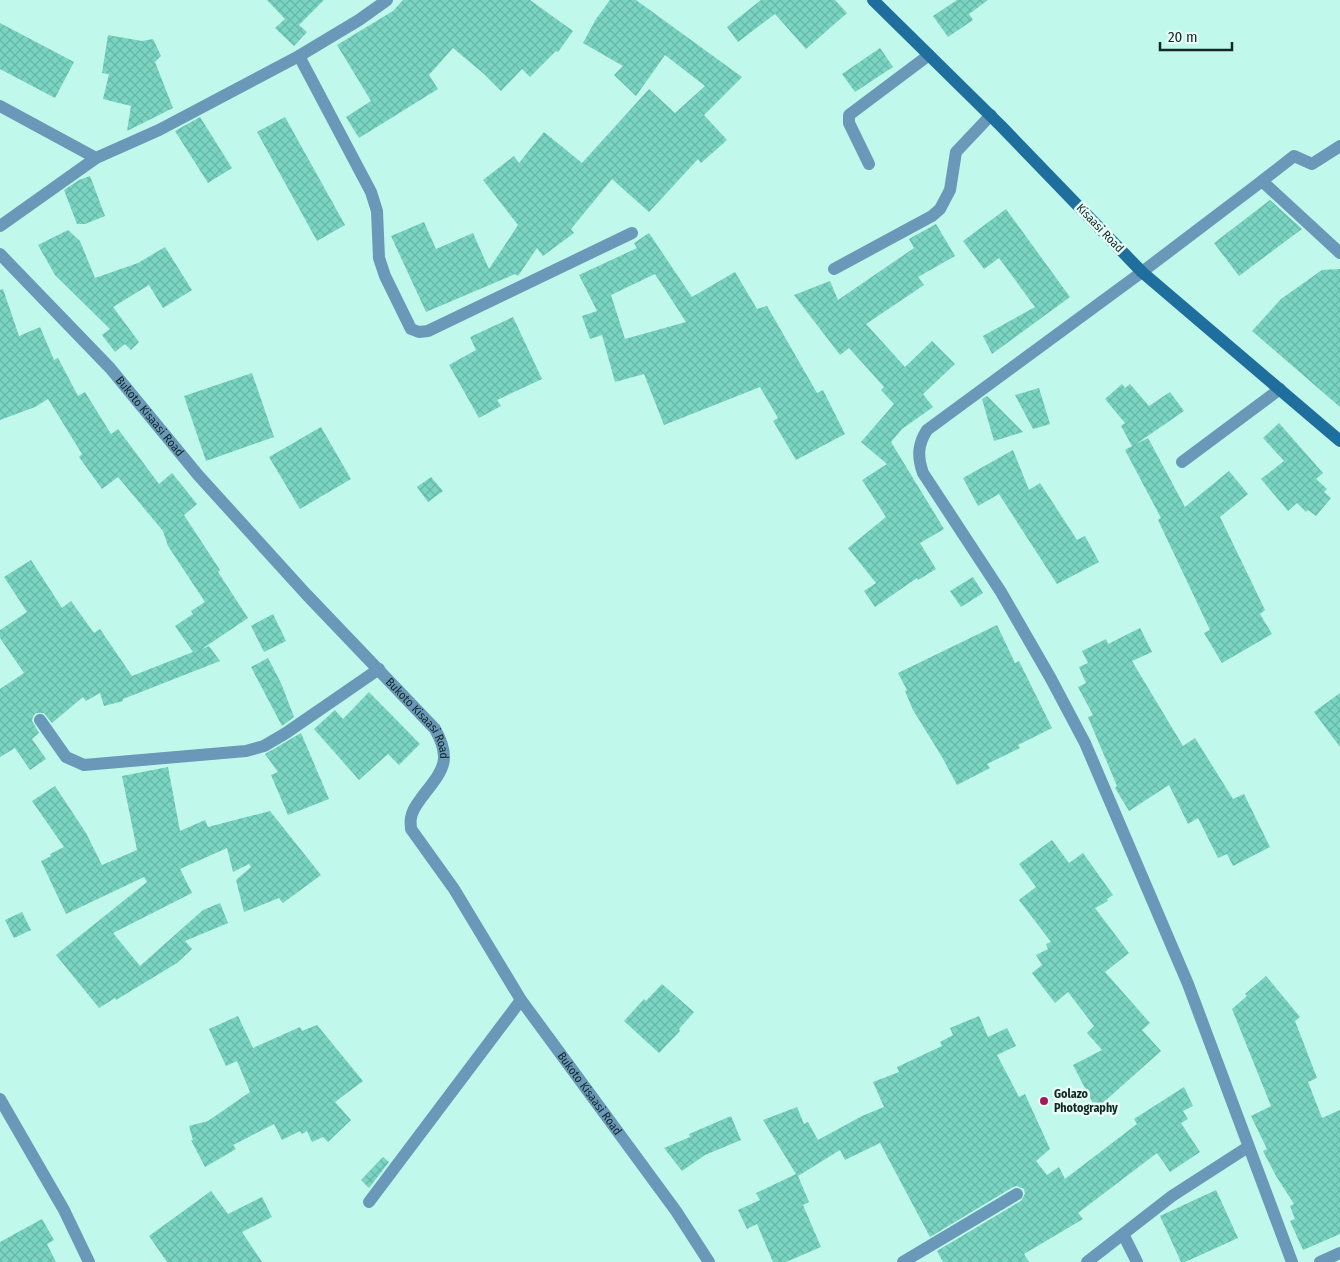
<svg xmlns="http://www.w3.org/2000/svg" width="1340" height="1262" viewBox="0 0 1340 1262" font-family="'Fira Sans Condensed',sans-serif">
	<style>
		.building { fill: url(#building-cross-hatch); fill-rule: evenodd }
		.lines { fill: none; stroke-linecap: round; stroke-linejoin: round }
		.lane { stroke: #6a98b8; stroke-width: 12 }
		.street { stroke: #6a98b8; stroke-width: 12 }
		.secondary { stroke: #1e6f9d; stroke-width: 12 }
		.poi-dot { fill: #a5175b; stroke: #e8fdf7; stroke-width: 2 }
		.labels { text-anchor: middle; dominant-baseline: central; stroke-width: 5; stroke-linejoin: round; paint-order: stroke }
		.street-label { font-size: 12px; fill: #122823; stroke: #e8fdf7 }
		.poi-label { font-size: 12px; font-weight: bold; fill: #122823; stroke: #e8fdf7; text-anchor: start }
	</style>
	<defs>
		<pattern id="building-cross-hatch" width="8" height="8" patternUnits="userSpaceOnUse" patternTransform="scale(1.25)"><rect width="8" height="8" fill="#79d4c1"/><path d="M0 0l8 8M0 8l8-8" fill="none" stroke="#68b6a6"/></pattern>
	</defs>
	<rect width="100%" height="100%" fill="#c0f8eb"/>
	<g class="building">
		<polygon points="267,0 324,0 299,25 307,32 294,46 275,28 285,19"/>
		<polygon points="403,0 530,0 573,31 558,52 556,51 530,77 522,69 501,91 484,74 453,48 429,75 438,89 359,138 346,117 371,101 337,45 393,11"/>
		<polygon points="610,0 636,0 742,77 704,115 727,140 701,163 698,159 649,212 612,179 571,229 574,233 543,256 537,248 518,276 515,274 426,312 391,236 424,222 436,249 473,233 489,269 518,225 483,180 514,156 519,163 544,132 582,163 649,89 675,113 705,86 665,55 636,96 614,75 623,66 583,43 596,19"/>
		<polygon points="761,0 835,0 847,13 806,49 775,14 738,42 727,27"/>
		<polygon points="957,0 988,0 969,14 973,20 948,37 933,16"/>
		<polygon points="0,23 74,62 55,98 0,69"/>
		<polygon points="108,35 142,41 153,39 161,56 155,62 173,108 127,131 131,106 103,99 109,74 102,73"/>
		<polygon points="880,48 893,67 855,92 842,74"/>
		<polygon points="200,117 232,168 208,183 175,131"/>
		<polygon points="285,117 345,225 317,241 257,132"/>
		<polygon points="90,176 105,216 85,224 77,224 64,190 79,180"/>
		<polygon points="1270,200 1302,229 1239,276 1214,243"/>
		<polygon points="1006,209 1070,297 992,354 983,336 1035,307 999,258 984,269 963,241"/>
		<polygon points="936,224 955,256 918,277 924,285 866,324 905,367 932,341 955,364 923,394 933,407 902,429 891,442 944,529 920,543 936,569 918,580 917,578 875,607 864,591 876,583 848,548 886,517 862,480 887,464 861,442 894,404 881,390 884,387 849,348 840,355 794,295 830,281 838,300 914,248 909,239"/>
		<polygon points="68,230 80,241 95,278 138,263 165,247 192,290 163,308 149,285 113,307 139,342 131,350 125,344 115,352 102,335 110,329 55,275 38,245"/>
		<path d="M649 233 692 297 735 272 757 309 767 306 817 393 823 390 845 434 796 460 773 421 778 418 760 387 664 425 644 374 615 382 602 335 590 339 582 316 597 311 579 275 637 248 634 243ZM655 274 686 322 625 339 611 295Z"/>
		<polygon points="1340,269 1340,407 1252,331 1281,299 1322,270"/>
		<polygon points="3,289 19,336 40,327 54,360 58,358 78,396 85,392 111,434 118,429 159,484 172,473 197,504 184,515 220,570 218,572 248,618 202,649 209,646 220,661 123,699 123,701 104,706 100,693 86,701 83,697 52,723 44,713 36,713 33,716 32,721 39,733 32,739 46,759 30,770 15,748 0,757 0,689 24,673 0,638 0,630 27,612 4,577 31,560 62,608 71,601 94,633 100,629 132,676 193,652 175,626 193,614 191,611 205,602 168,546 163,531 118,477 102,489 79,457 82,454 48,399 35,407 0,420 0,290"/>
		<polygon points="513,317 542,379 497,400 501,406 479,418 449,365 476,350 470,337"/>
		<polygon points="252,373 274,437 206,461 184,396"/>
		<polygon points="1122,384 1125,388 1130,384 1149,406 1170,392 1184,411 1136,444 1148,438 1185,507 1229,471 1248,494 1220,517 1265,610 1260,614 1272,634 1222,663 1204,633 1210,630 1158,520 1161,518 1125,450 1132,446 1121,426 1125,423 1105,399"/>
		<polygon points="1039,388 1050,424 1033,429 1015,395"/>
		<polygon points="987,396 1023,432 994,441 982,399"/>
		<polygon points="1279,423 1323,473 1316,479 1327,489 1324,492 1331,498 1316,516 1308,510 1306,512 1297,503 1288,511 1261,479 1284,461 1263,438"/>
		<polygon points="321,427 351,479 300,509 269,457"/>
		<polygon points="1013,450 1029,490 1040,483 1077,540 1085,536 1099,562 1057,584 999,494 978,506 963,478"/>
		<polygon points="431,477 443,491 428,502 417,487"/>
		<polygon points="973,577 983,593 961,607 950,591"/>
		<polygon points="273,614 286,641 264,652 251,626"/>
		<polygon points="997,625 1015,663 1019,661 1052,728 1018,745 1020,748 987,764 990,768 957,785 942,757 913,710 905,691 907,690 898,673"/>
		<polygon points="1140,628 1152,652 1132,661 1183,746 1195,738 1233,799 1244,794 1270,847 1233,866 1227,854 1218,858 1198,818 1188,824 1169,785 1129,811 1115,788 1117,786 1088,717 1093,715 1078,687 1086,683 1079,667 1088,663 1082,651 1106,639 1108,644"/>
		<polygon points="268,658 281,683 294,717 282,726 251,667"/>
		<polygon points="369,692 420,744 399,765 388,754 359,780 314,729 335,710 343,719"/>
		<polygon points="1340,693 1340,747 1314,712"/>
		<polygon points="301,733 329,799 288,815 271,775 278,772 265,754"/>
		<polygon points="168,767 180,831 205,820 208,827 270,811 321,875 283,903 279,898 244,912 236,880 251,867 249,864 233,872 227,848 180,869 192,893 113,933 140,966 203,910 220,903 228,923 185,941 192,949 177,963 116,1000 115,998 99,1008 56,955 147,882 144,877 66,914 41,861 51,856 50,854 64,847 32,801 55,786 86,833 102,865 137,850 122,776"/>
		<polygon points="1052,840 1069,863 1083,853 1113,895 1107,899 1108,901 1095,908 1129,953 1105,972 1150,1023 1142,1030 1161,1051 1096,1109 1073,1065 1102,1050 1087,1033 1094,1026 1068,992 1055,1003 1032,973 1042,965 1036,955 1048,949 1046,944 1051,942 1019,900 1036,887 1019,864"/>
		<polygon points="22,912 31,930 14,938 5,920"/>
		<polygon points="1266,976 1300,1017 1295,1021 1317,1078 1308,1082 1322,1118 1340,1110 1340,1234 1303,1250 1290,1221 1295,1219 1290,1206 1294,1204 1276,1176 1263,1151 1267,1149 1251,1116 1271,1106 1232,1009 1247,996 1245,994"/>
		<polygon points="662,984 694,1012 679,1029 680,1031 659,1053 624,1021 644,999 646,1001"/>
		<polygon points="238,1016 253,1048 300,1027 302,1031 317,1025 363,1081 335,1102 351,1120 328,1142 323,1137 312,1142 307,1131 302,1134 300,1131 282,1140 274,1124 233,1145 236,1149 205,1167 191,1140 193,1140 189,1126 208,1121 250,1092 237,1061 226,1066 209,1029"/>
		<polygon points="979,1016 988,1037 1007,1028 1016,1046 997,1055 1019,1097 1025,1094 1050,1149 1036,1161 1047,1175 1059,1167 1065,1179 1137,1124 1134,1119 1184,1087 1193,1106 1183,1111 1188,1119 1181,1123 1200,1152 1170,1172 1157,1153 1078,1213 1083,1219 1024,1254 1029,1262 943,1262 937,1251 1021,1201 1025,1194 1024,1189 1017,1186 1013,1187 930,1237 880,1143 845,1160 840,1150 798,1176 809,1202 803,1205 821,1247 786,1262 773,1262 757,1224 747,1229 738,1210 760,1200 756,1193 796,1174 763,1120 797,1107 804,1124 808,1122 818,1140 862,1116 884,1107 873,1082 899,1072 897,1067 942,1046 940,1042 953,1035 950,1028"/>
		<polygon points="731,1116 741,1140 705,1155 682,1171 664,1148 690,1137 689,1134"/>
		<polygon points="383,1157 389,1162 369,1188 361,1180"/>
		<polygon points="1216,1190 1238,1238 1185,1262 1181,1262 1160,1216"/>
		<polygon points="211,1191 228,1214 262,1197 272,1217 242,1232 262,1262 167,1262 149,1236"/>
		<polygon points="42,1219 54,1240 47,1244 56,1262 0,1262 0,1242"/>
	</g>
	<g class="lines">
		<g class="lane">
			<polyline points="869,164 849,123 849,115 929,55"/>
			<polyline points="1262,181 1294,156 1312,164 1340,146"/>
			<polyline points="1182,462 1280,389"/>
			<polyline points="1123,1234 1137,1262"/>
			<polyline points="903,1262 1017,1194"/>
			<polyline points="1320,1262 1340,1253"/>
		</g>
		<g class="street">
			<polyline points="299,56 371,192 377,211 379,258 385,276 411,329 419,332 428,331 632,233"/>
			<polyline points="0,106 96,158"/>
			<polyline points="0,226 96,158 159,130 299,56 359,20 387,0"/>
			<path id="s1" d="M0 254 110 368 198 475 306 594 435 729C453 761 442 771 422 797 417 804 412 810 411 818 410 821 411 826 411 829L454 889 521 1000 676 1211 709 1262"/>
			<polyline points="834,269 932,216 940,209 950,190 956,152 991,115"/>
			<polyline points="40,720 66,757 84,765 246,751 264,746 286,733 379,669"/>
			<polyline points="0,1099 64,1210 89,1262"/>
			<polyline points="369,1202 521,1000"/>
			<polyline points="1087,1262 1172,1196 1248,1147"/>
			<path d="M1292 1262 1188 984 1085 743 1050 677 1001 592 923 473C917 456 918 444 927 430L1142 272 1262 181 1340 253"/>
		</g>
		<polyline class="secondary" points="873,0 1001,126 1142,272 1340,441"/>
	</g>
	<circle class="poi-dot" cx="1044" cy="1101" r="5"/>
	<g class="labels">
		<g class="street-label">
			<text transform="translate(1100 228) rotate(46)">Kisaasi Road</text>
			<text stroke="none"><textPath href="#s1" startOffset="221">Bukoto Kisaasi Road</textPath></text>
			<text stroke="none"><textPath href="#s1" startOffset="626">Bukoto Kisaasi Road</textPath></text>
			<text stroke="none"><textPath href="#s1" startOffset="1075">Bukoto Kisaasi Road</textPath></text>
		</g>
		<g class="poi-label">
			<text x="1054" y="1094">Golazo<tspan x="1054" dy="14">Photography</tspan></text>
		</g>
	</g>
	<path d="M1160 42v8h72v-8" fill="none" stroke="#122823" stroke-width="2.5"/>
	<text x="1168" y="42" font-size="15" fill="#122823" stroke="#e8fdf7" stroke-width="4" paint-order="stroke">20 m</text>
</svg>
